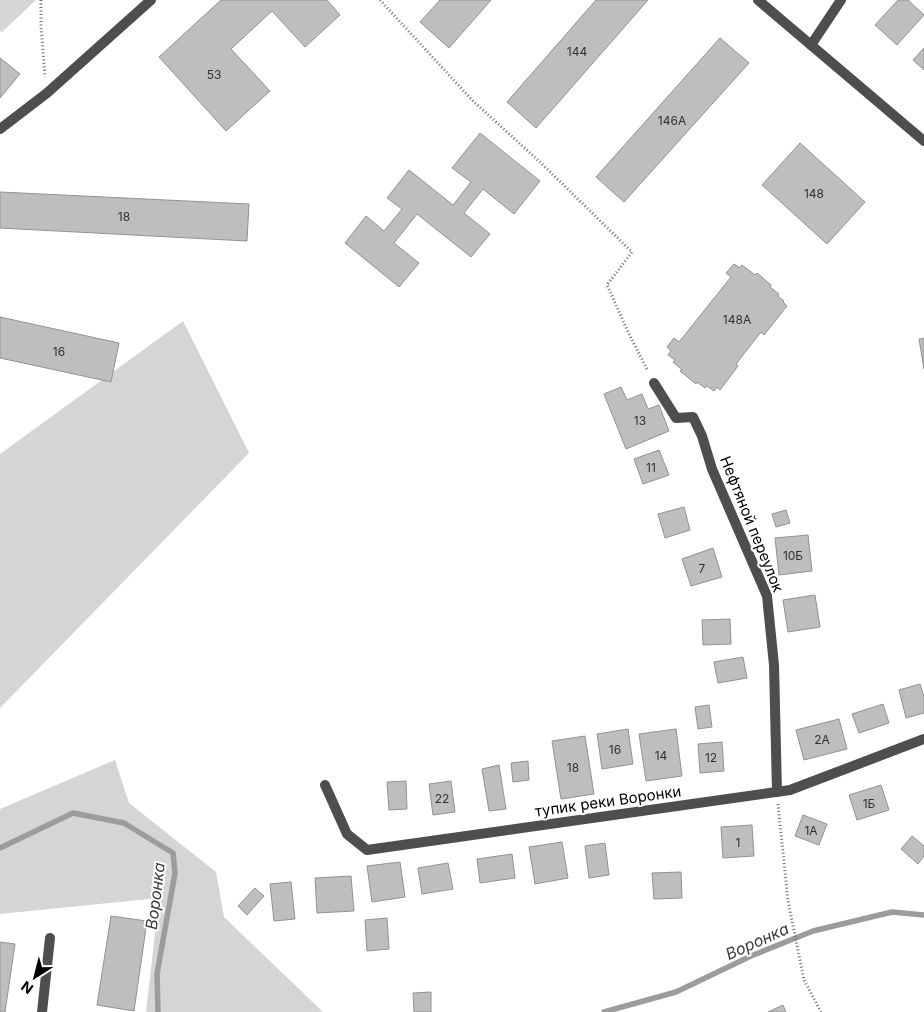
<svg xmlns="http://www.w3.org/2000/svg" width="924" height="1012" viewBox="0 0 924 1012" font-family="Inter,sans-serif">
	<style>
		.green { fill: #d5d5d5 }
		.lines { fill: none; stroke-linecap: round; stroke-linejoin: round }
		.stream { stroke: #9c9c9c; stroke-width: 5.5 }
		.building { fill: #bebebe; stroke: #929292 }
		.path { stroke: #707070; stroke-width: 3; stroke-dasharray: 1 2.5; stroke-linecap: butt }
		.service { stroke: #4e4e4e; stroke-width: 10 }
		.minor { stroke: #4e4e4e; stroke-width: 10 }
		.labels { text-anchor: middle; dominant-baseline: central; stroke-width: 4; stroke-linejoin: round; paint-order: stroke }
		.number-label { font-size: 12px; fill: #303030 }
		.street-label { font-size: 15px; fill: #000; stroke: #fff }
		.water-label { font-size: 16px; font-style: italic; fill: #3d3d3d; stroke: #fff }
	</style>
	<rect width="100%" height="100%" fill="#fff"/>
	<g class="green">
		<polygon points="0,0 36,0 2,32 0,31"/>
		<polygon points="183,321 249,453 0,708 0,454"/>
		<polygon points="115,760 129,803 216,872 224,917 323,1012 146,1012 159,898 0,914 0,809"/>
	</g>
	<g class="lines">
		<g class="stream">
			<polyline points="0,848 73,813 124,823 173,853 175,873 157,974 158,1012"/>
			<polyline points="604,1012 676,992 751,956 813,931 892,912 924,915"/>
		</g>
	</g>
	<g class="building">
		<polygon points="221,0 327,0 340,15 305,47 272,11 231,49 270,91 226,131 159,57"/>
		<polygon points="440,0 491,0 449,48 420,22"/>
		<polygon points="596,0 648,0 536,128 507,102"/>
		<polygon points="898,0 908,0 924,15 897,45 875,25"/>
		<polygon points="720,38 749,63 624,202 596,177"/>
		<polygon points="924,48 924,70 913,60"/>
		<polygon points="0,58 20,74 0,98"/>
		<polygon points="480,133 540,181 514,214 483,189 464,213 490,234 471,257 417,214 394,243 419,263 399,287 345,243 366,216 384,231 402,209 387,198 409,170 453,205 471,182 452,168"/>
		<polygon points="800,143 865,202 827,244 762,185"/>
		<polygon points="0,192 249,204 247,241 0,228"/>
		<polygon points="734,264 740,268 742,265 755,275 757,273 771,285 770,287 779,294 778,296 784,301 783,302 787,306 764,335 761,332 736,364 738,366 720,390 717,387 714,391 707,386 705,388 697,382 696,384 680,371 682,370 673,362 675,360 668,355 671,351 667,347 674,338 679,342 731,277 726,273"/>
		<polygon points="0,317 119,343 111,382 0,358"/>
		<polygon points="924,338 924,369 919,339"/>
		<polygon points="621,387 627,400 642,394 648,409 659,405 669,431 626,449 604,394"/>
		<polygon points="659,450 669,475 643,484 634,459"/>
		<polygon points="684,507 690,530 665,538 658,514"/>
		<polygon points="786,510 790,523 776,527 772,514"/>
		<polygon points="808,535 812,571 779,575 775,538"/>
		<polygon points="713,548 722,577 691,586 682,559"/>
		<polygon points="815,595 820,627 788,632 783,600"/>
		<polygon points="730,619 731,644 703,645 702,620"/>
		<polygon points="743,657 747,678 718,683 714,662"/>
		<polygon points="920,684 924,697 924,713 906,718 899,690"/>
		<polygon points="883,704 889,723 859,733 852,714"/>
		<polygon points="709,705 712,727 698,729 695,707"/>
		<polygon points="839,719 847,749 804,760 796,730"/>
		<polygon points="628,729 633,764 602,769 597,734"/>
		<polygon points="676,729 682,776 646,781 639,734"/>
		<polygon points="585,736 594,794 561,799 552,741"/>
		<polygon points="722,742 724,771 700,773 698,744"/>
		<polygon points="528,761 529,780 513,782 511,763"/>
		<polygon points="499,765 506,809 489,811 482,769"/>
		<polygon points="406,781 407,809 389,810 387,782"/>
		<polygon points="451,781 455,812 433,815 429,784"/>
		<polygon points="881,785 889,810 857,820 849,795"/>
		<polygon points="803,815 827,824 819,845 795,836"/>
		<polygon points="752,825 754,856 723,858 721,827"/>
		<polygon points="912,836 924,846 924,856 918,864 901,849"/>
		<polygon points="562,842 568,878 535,884 529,847"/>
		<polygon points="605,843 609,875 589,878 585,846"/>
		<polygon points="512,854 515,878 480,883 477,859"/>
		<polygon points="400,862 405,897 372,902 367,866"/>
		<polygon points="448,863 453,889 422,894 418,868"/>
		<polygon points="681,872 682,898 654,899 652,873"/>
		<polygon points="351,876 354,911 317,913 315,878"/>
		<polygon points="291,882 295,919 274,921 270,884"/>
		<polygon points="255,888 264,896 247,915 238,906"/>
		<polygon points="111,916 147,921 134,1011 97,1005"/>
		<polygon points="387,918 389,949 367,951 365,920"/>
		<polygon points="0,942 15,944 5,1012 0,1012"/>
		<polygon points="431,992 431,1012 414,1012 413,993"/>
		<polygon points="783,1005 786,1012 768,1012"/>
	</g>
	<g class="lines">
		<g class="path">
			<polyline points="41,0 41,25 45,77"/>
			<polyline points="380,0 472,100 541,163 632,252 607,285 629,334 648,371"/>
			<polyline points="778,804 788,901 804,980 821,1012"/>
		</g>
		<g class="service">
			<polyline points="0,129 47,93 151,0"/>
			<polyline points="42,1012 50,938"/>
		</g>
		<g class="minor">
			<polyline points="758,0 924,141"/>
			<polyline points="811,45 841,0"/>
			<polyline points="654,383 676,418 693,417 702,436 712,469 767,596 774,665 777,792"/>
			<polyline points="325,785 347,834 367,850 790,790 924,739"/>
		</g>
	</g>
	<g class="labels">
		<g class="number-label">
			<text x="577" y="51">144</text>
			<text x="214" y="74">53</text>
			<text x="672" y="120">146А</text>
			<text x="814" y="193">148</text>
			<text x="124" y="216">18</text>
			<text x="737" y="319">148А</text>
			<text x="59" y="351">16</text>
			<text x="640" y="420">13</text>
			<text x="651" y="467">11</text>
			<text x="793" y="555">10Б</text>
			<text x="702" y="568">7</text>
			<text x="822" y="739">2А</text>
			<text x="615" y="749">16</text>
			<text x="661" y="755">14</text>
			<text x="711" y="757">12</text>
			<text x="573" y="767">18</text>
			<text x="442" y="798">22</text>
			<text x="869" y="803">1Б</text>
			<text x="811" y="830">1А</text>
			<text x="738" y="842">1</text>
		</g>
		<g class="street-label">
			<text transform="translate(752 524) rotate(68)">Нефтяной переулок</text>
			<text transform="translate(608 801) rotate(-8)">тупик реки Воронки</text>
		</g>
		<g class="water-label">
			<text transform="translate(155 896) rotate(-83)">Воронка</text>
			<text transform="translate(757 941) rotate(-24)">Воронка</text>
		</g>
	</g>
	<g transform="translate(35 977) rotate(216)" stroke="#ffffff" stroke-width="4" paint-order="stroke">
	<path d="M0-4L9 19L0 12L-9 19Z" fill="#000000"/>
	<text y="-8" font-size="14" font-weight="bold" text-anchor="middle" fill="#000000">N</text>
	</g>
</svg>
